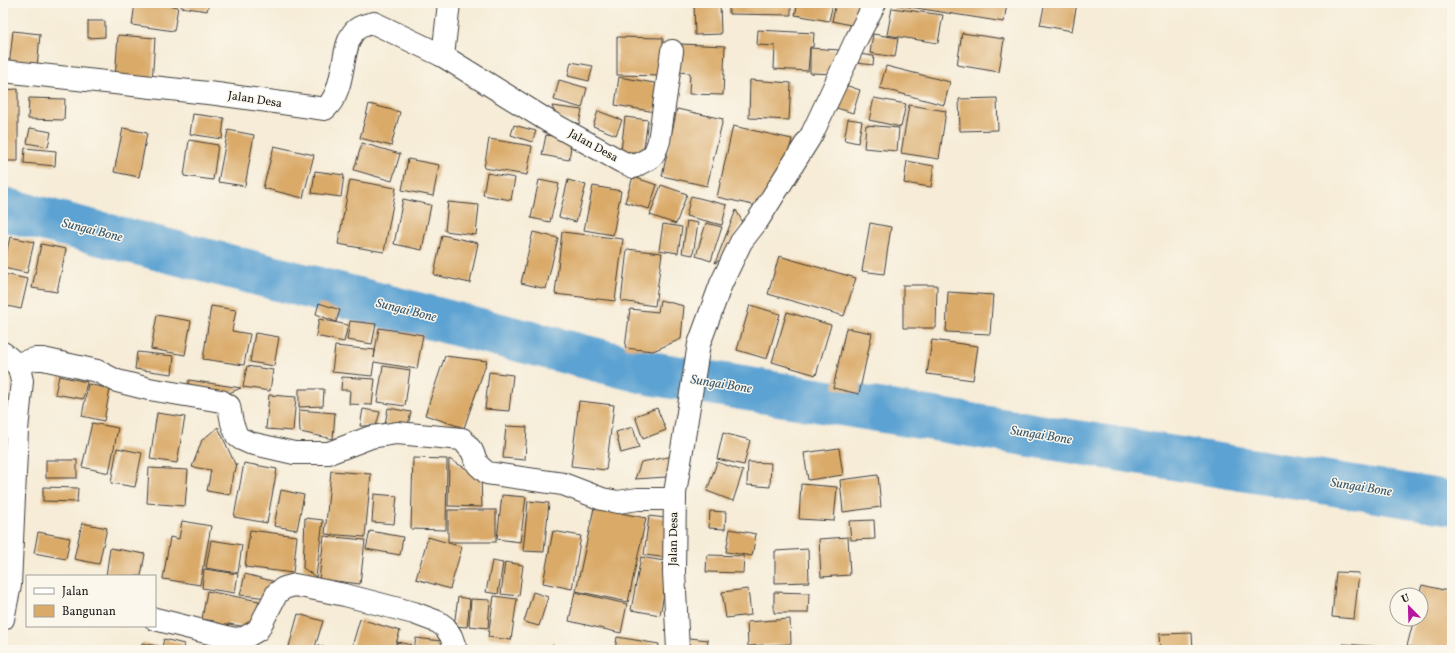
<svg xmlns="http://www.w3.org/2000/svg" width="1455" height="653" viewBox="0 0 1455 653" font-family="Vollkorn,serif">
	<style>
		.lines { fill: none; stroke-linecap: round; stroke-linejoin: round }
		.river { stroke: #5ca2d2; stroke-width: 44 }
		.building { fill: #daaa69 }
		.street-casing { stroke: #3d3b38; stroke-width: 24 }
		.street { stroke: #fff; stroke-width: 22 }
		.labels { text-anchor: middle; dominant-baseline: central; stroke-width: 3; stroke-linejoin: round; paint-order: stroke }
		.street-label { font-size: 12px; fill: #1c1c1c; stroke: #fbf7ec }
		.water-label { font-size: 13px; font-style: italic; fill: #39586e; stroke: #fbf7ec }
	</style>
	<rect width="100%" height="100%" fill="#fbf7ec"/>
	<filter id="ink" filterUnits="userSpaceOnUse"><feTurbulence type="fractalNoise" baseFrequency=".025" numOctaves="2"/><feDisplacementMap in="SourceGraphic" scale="8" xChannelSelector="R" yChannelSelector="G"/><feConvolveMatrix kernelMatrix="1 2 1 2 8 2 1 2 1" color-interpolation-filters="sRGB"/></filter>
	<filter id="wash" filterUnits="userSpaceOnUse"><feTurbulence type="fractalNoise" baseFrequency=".012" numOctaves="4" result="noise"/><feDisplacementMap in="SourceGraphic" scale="16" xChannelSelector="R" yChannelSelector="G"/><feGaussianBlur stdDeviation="0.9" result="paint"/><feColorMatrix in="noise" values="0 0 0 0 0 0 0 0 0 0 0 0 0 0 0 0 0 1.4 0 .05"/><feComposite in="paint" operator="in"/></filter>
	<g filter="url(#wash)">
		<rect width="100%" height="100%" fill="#f6ecd7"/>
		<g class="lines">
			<polyline class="river" points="3,209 649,373 1452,503"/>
		</g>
		<g id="blocks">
			<g class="building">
				<polygon points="135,3 153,3 178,7 174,31 132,25"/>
				<polygon points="182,3 209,3 207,11 181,7"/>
				<polygon points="694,3 720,3 721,34 695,35"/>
				<polygon points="729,3 791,3 791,15 729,14"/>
				<polygon points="798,3 833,3 829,21 795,15"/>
				<polygon points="836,3 865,3 860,27 832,21"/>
				<polygon points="897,3 1007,3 1004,22 897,5"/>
				<polygon points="1045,3 1077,3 1072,31 1040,25"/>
				<polygon points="892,8 943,15 938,43 887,35"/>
				<polygon points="88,21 105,21 105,37 88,38"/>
				<polygon points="758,30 814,33 813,47 810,47 808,71 774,69 775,46 757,45"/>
				<polygon points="13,31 40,34 37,69 9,67"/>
				<polygon points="962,33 1004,39 999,72 957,65"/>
				<polygon points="873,34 898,38 895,57 870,53"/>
				<polygon points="118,35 155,38 152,83 115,80"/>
				<polygon points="617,37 663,38 663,76 617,75"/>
				<polygon points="680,44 725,46 723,95 689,94 690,73 678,72"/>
				<polygon points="810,48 839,50 837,74 810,73"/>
				<polygon points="858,54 874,56 873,65 857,63"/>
				<polygon points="571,62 593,66 589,81 568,76"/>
				<polygon points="886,66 950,82 944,105 880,88"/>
				<polygon points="619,77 660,84 655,112 615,105"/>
				<polygon points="559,80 587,88 582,108 554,100"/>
				<polygon points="750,80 791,83 789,120 749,118"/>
				<polygon points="845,85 860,90 853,113 837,108"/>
				<polygon points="18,89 18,161 3,161 3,90"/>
				<polygon points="29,98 65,99 64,120 28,119"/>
				<polygon points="874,98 906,104 901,127 869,120"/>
				<polygon points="997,98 998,130 960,131 959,99"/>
				<polygon points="369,104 400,112 391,146 360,138"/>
				<polygon points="909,105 946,111 939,159 901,153"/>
				<polygon points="552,106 582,110 579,124 556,116"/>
				<polygon points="677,109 723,119 707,186 662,176"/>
				<polygon points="598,111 622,120 616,135 593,126"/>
				<polygon points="193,114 224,118 222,139 190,134"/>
				<polygon points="625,117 648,120 643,153 621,151"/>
				<polygon points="848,119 862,121 858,143 844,140"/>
				<polygon points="514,125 536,131 532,142 511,135"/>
				<polygon points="866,125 899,128 897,151 864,148"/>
				<polygon points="733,126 792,139 775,210 717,197"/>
				<polygon points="30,128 51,132 48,147 27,143"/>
				<polygon points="123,128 147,133 139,177 114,172"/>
				<polygon points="228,130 254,135 245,186 218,182"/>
				<polygon points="546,135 572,139 569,160 542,155"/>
				<polygon points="489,139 532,146 527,175 484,168"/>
				<polygon points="189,140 218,145 213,180 184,176"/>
				<polygon points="362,143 400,154 392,181 354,170"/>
				<polygon points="274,146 314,155 303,198 263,188"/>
				<polygon points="25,148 56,151 55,166 24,163"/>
				<polygon points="408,159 439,165 433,196 402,190"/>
				<polygon points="907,161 934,166 931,187 904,183"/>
				<polygon points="315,171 344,175 341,197 312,193"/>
				<polygon points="487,173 515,178 511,200 483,195"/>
				<polygon points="633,177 657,185 649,209 625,202"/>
				<polygon points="350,180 396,188 384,252 338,244"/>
				<polygon points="539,180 559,184 550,222 531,218"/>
				<polygon points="568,180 586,185 576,222 559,217"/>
				<polygon points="661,185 687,194 676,224 650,215"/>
				<polygon points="593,186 621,191 613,235 584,230"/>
				<polygon points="691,196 727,205 722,225 686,216"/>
				<polygon points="403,199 431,205 422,250 394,244"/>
				<polygon points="448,202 479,205 476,235 445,231"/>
				<polygon points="736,210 742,221 722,259 715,263"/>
				<polygon points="687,221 698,223 693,255 682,253"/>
				<polygon points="706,223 722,227 711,261 696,256"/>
				<polygon points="870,223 891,227 884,274 862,271"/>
				<polygon points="663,224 682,227 678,253 659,250"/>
				<polygon points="533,232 558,238 546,289 521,283"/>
				<polygon points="562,232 623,239 615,301 555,294"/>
				<polygon points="442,235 478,243 470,283 434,275"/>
				<polygon points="10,237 34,242 27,273 3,268"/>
				<polygon points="41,244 66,249 57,292 32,288"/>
				<polygon points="627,249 662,253 655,306 621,301"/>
				<polygon points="779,256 856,278 844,316 768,294"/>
				<polygon points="4,274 28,279 21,309 3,305 3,281"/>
				<polygon points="903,285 937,285 936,328 903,328"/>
				<polygon points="948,292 993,295 990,334 946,332"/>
				<polygon points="660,300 684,306 681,339 653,351 625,348 630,309 658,312"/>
				<polygon points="319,303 340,310 336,322 316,314"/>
				<polygon points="750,305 780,314 767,359 737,350"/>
				<polygon points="211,306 236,310 232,331 250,334 244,365 203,359"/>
				<polygon points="787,312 831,325 816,375 772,362"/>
				<polygon points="157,315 191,321 185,355 151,349"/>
				<polygon points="319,319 348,325 344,342 316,336"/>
				<polygon points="350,321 376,324 372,344 347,340"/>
				<polygon points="379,328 423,335 417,369 374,362 372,376 332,372 335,346 375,350 374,358"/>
				<polygon points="846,328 872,333 859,394 833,388"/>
				<polygon points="255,333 279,337 274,366 250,362"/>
				<polygon points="932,340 978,346 973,380 927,374"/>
				<polygon points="137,352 174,356 172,374 135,369"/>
				<polygon points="445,356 487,361 464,428 425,415"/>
				<polygon points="247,366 273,370 270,391 243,387"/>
				<polygon points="383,366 410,370 405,406 377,402"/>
				<polygon points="489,372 513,375 509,411 485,409"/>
				<polygon points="59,376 87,382 83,399 55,394"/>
				<polygon points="342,377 375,379 372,405 349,404 350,390 341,390"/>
				<polygon points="189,380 241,388 229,393 188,390"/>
				<polygon points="88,384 110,389 104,421 82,416"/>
				<polygon points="299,389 324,389 323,406 299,407"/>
				<polygon points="269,395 296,397 293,431 266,429"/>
				<polygon points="579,401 614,405 606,470 571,466"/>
				<polygon points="388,408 411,412 408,425 385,424"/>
				<polygon points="657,408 666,430 643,439 635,416"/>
				<polygon points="363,409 380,412 376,426 360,426"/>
				<polygon points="299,410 335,413 333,439 300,432"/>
				<polygon points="157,413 185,417 177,463 150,459"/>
				<polygon points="92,423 118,428 109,473 82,467"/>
				<polygon points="506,426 527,427 525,460 503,458"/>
				<polygon points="218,427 235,464 237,464 235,472 233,472 230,495 207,491 211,470 192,467 202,440"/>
				<polygon points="633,427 639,448 621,453 616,432"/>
				<polygon points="723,433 750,440 744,465 717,459"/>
				<polygon points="117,448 142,453 135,487 111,483"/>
				<polygon points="839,448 843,475 808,480 804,453"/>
				<polygon points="674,456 666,477 635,479 641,462"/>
				<polygon points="3,458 9,458 8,488 3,488"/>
				<polygon points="413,458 447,459 446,530 411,529"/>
				<polygon points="449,459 481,477 482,507 448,506"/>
				<rect x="46" y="460" width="31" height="18"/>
				<polygon points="717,462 743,471 733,501 707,491"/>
				<polygon points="748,462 771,463 770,487 747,485"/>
				<polygon points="244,463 277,469 267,523 234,517"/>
				<polygon points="149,468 188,470 185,506 147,503"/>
				<polygon points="331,471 371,474 365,537 325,534"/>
				<polygon points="878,475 881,507 843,512 840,480"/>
				<polygon points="801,484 837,487 834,521 799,519"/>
				<polygon points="43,487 78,488 77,502 43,501"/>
				<polygon points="281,490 304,495 297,530 274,526"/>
				<polygon points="374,494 397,496 394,524 372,522"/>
				<polygon points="502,495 526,497 520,542 497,539"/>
				<polygon points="528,501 549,503 544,552 523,551"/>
				<polygon points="594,508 646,518 628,602 576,591"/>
				<rect x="448" y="510" width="48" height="32"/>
				<polygon points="710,511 726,512 725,529 709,528"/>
				<polygon points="649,516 674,519 669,558 644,555"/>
				<polygon points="305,518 323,520 316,577 303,568"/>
				<polygon points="874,520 875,539 851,540 849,521"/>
				<polygon points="182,521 211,526 204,566 203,566 200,585 163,579 170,537 179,539"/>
				<polygon points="82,523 107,528 99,564 74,559"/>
				<polygon points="730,529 756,534 752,556 726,552"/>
				<polygon points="250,530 297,536 293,573 245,567"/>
				<polygon points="370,531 403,537 400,555 366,549"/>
				<polygon points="553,531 581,536 572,589 543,583"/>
				<polygon points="38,532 70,538 66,559 34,553"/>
				<polygon points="324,536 365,540 360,584 319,579"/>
				<polygon points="428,537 462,547 450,589 416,579"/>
				<polygon points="848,537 850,575 821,577 819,539"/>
				<polygon points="211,540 242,545 238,573 206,568"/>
				<polygon points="110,548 145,554 141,576 106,576"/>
				<polygon points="808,549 809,582 775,583 775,551"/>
				<polygon points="707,555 744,556 743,573 706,572"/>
				<polygon points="641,557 670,562 660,615 631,610"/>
				<polygon points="492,561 503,563 498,594 486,592"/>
				<polygon points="505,562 523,565 519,596 501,594"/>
				<polygon points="204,569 238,574 235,593 202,588"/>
				<polygon points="1336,572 1359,573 1354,619 1332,617"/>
				<polygon points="245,574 276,582 269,598 240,595"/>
				<polygon points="1422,585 1452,592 1452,630 1447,650 1425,650 1407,646 1414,619 1421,619 1421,595 1419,595"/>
				<polygon points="748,589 751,615 726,618 722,592"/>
				<polygon points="207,591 259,601 254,628 228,624 226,631 215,627 214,621 202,619"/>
				<polygon points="533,592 548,597 539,626 524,622"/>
				<polygon points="575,592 627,604 621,633 569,621"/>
				<polygon points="774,592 809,593 808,613 774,613"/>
				<polygon points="494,596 517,599 511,640 488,637"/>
				<polygon points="458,597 470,599 467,627 454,626"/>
				<polygon points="471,599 490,600 488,628 469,626"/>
				<polygon points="298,614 323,621 314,650 288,650"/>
				<polygon points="360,619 400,631 394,650 351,650"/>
				<polygon points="790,619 791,644 748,646 747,622"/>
				<polygon points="1192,633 1193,650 1160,650 1159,634"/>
				<polygon points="617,637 659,644 658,650 615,650"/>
				<polygon points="416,638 449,642 448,650 414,650"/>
				<polygon points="690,638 708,640 707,650 689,650"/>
				<polygon points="164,639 184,644 183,650 140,650 142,643 162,647"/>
				<polygon points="397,642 412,645 411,650 396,650"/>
				<polygon points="1343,644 1385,647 1384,650 1343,650"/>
				<polygon points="318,645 336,650 317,650"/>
				<polygon points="552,645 565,648 565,650 551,650"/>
				<polygon points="199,646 212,650 198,650"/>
			</g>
		</g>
	</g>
	<g filter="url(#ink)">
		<use href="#blocks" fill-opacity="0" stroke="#3d3b38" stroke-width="1"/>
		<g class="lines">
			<defs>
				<g id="street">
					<polyline points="443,56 449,3"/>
					<path d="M3 71 217 94 325 109C348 89 339 42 357 29 362 25 368 24 374 23L443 56 548 121 622 162 634 167C648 157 653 162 659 141L672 51"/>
					<polyline points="3,353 16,364 19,368 22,381 17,430 10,585 3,619"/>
					<polyline points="16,364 35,359 43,359 97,371 117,381 149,389 221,401 229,406 232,423 237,436 241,439 250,443 294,453 329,453 371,437 397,433 462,439 472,451 478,465 487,473 563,484 602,499 618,502 638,499 675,499"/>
					<polyline points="155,619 234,639 244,638 258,630 277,593 284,588 295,585 345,595 414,613 438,622 445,627 451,636 456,650"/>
					<polyline points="678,650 674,572 675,493 699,344 721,284 741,242 758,220 812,134 856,40 875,3"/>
				</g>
			</defs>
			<use href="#street" class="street-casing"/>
			<use href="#street" class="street"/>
		</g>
	</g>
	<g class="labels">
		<g class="street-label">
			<text transform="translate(255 100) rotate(9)">Jalan Desa</text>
			<text transform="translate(593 146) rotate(29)">Jalan Desa</text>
			<text transform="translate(674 539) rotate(-89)">Jalan Desa</text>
		</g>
		<g class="water-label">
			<text transform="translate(92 231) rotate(14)">Sungai Bone</text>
			<text transform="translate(406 311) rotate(14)">Sungai Bone</text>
			<text transform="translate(721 385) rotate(9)">Sungai Bone</text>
			<text transform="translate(1041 436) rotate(9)">Sungai Bone</text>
			<text transform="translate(1361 488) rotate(9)">Sungai Bone</text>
		</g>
	</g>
	<rect width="1455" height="653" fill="none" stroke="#fbf7ec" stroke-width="16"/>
	<rect x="26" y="575" width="130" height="52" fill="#fbf7ec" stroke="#a29f99"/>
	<rect x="34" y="588" width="20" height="6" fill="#ffffff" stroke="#a29f99"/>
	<text x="62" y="595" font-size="12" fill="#1c1c1c">Jalan</text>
	<rect x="34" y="605" width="20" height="12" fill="#daaa69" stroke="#a29f99"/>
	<text x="62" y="615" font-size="12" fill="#1c1c1c">Bangunan</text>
	<g transform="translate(1409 607) rotate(337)"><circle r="19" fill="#fbf7ec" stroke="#a29f99"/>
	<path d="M0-3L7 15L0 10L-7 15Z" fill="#b5179e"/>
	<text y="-6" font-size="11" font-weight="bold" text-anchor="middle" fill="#1c1c1c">U</text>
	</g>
</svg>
